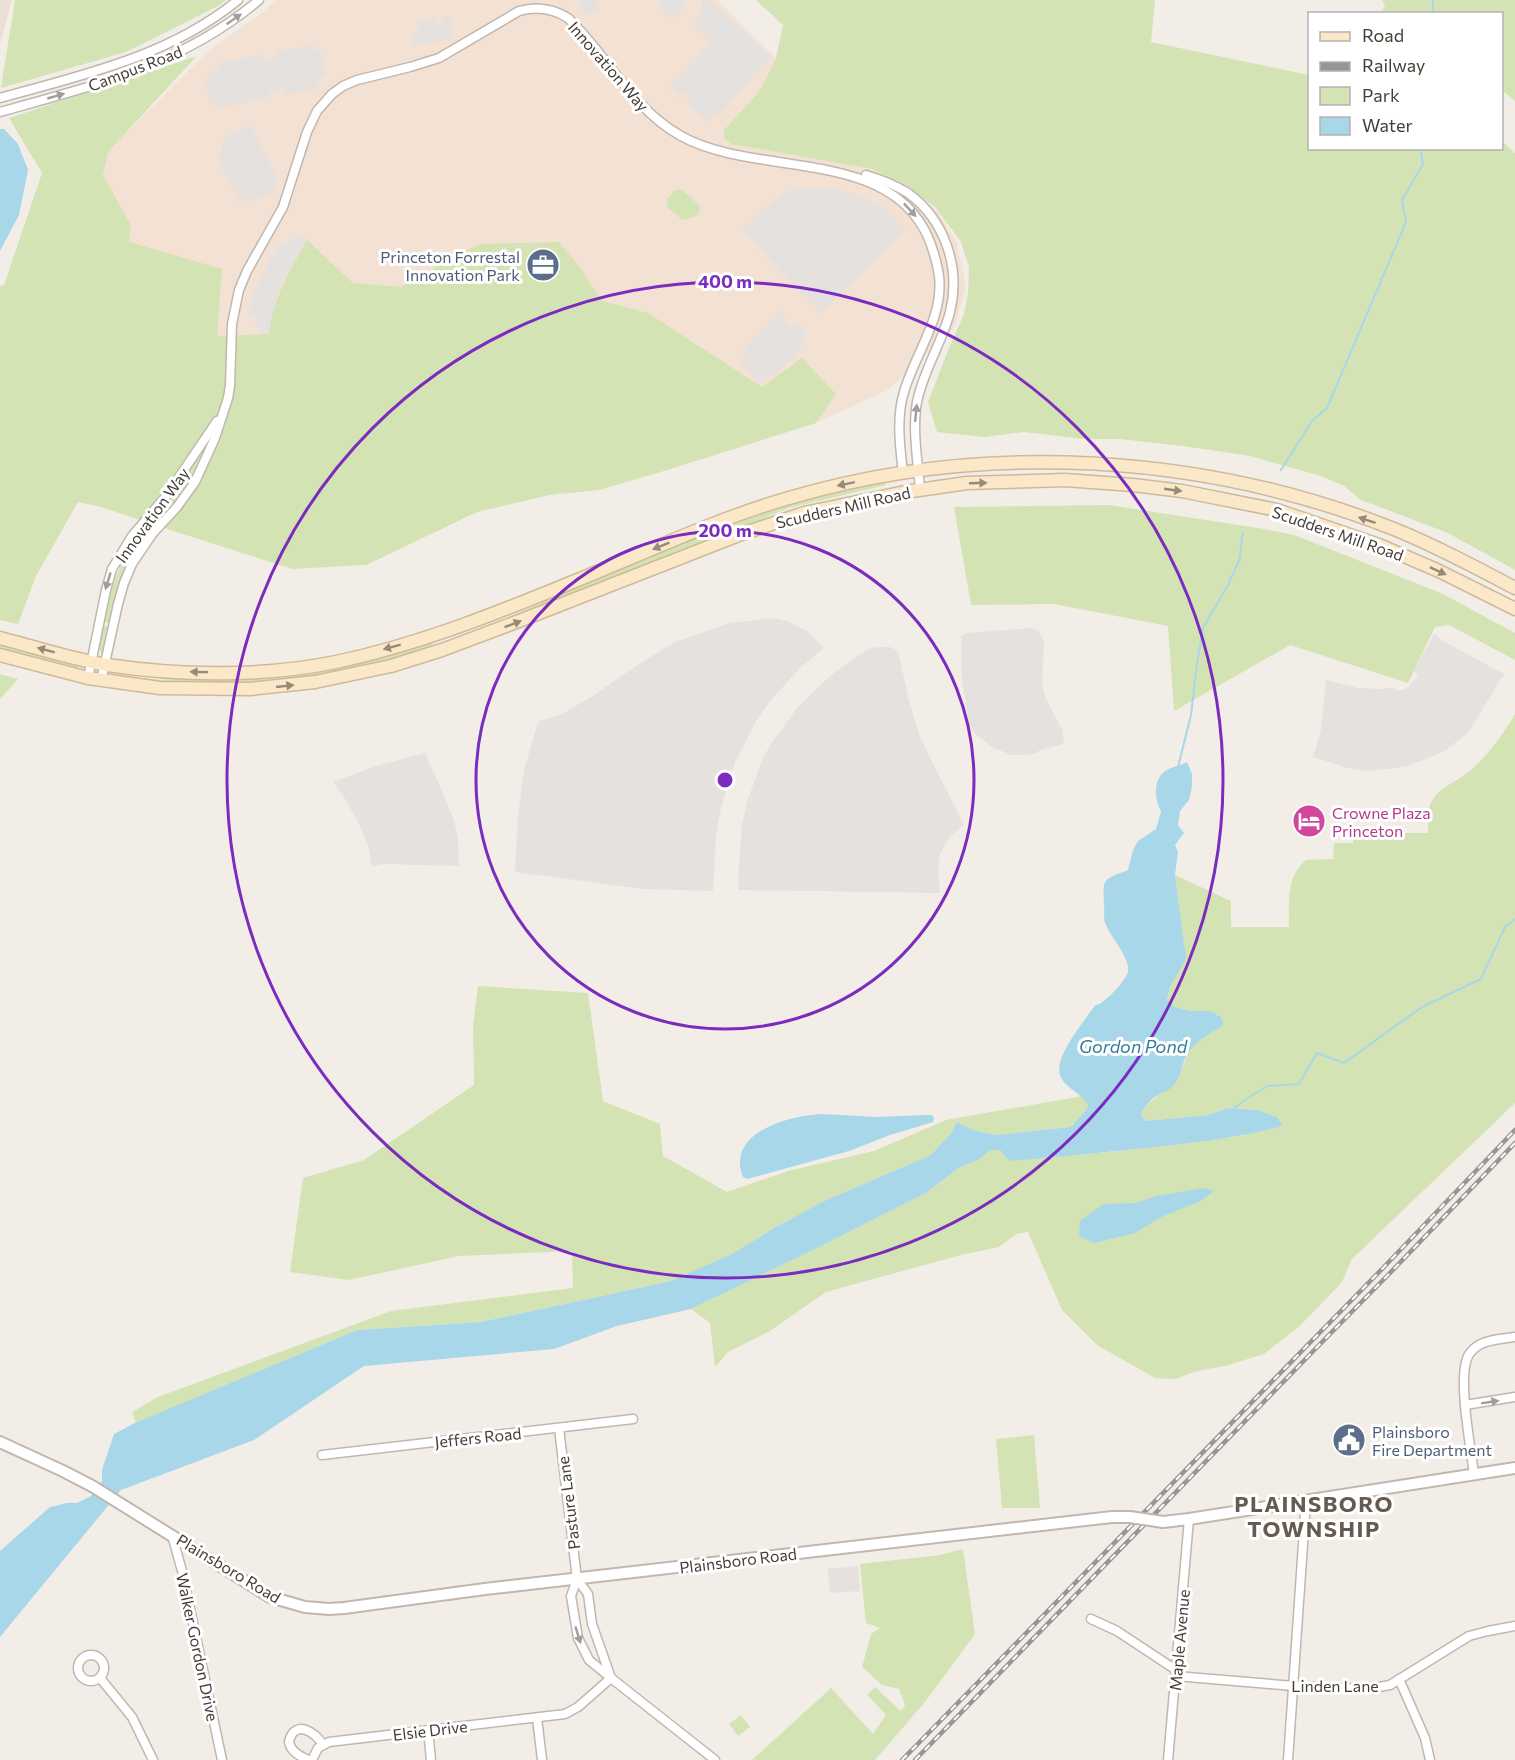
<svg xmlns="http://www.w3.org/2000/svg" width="1515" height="1760" viewBox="0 0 1515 1760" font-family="Commissioner,sans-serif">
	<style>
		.commercial { fill: #f3e2d4 }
		.education { fill: #eae1d2 }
		.green { fill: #d4e3b3 }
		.parking { fill: #e4e1df }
		.water { fill: #a8d7ea }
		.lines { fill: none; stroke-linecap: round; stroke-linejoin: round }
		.stream { stroke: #a8d7ea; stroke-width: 2 }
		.minor-casing { stroke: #c0b7ae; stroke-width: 11 }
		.tertiary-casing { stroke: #c0b7ae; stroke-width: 14 }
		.secondary-casing { stroke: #ceba9a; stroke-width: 15 }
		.minor { stroke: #fff; stroke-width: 8 }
		.tertiary { stroke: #fff; stroke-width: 10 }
		.secondary { stroke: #fae8c9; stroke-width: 12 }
		.rail-casing { stroke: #969696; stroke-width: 4.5 }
		.rail { stroke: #fff; stroke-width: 2; stroke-dasharray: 7; stroke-linecap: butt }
		.tertiary-bridge-casing { stroke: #c0b7ae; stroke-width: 14; stroke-linecap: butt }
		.tertiary-bridge { stroke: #fff; stroke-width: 10 }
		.oneway { fill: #a29e9b }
		.oneway2 { fill: #968a79 }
		.ring { fill: none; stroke: #7b2cbf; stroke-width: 3 }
		.labels { text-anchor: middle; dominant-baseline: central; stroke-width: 6; stroke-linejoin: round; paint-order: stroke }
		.street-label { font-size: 16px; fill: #453e37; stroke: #fff }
		.service-label { font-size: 16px; fill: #4e5e75; stroke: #fff; text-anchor: end }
		.hotel-label { font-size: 16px; fill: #b23c85; stroke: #fff; text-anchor: start }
		.water-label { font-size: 18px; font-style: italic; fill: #347b99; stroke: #fff }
		.district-label { font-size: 22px; font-weight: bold; letter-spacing: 1.5px; fill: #675a4f; stroke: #fff }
		.centre { fill: #7b2cbf; stroke: #fff; stroke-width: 3 }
		.ring-label { font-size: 18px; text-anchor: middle; font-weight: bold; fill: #7b2cbf; stroke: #fff; stroke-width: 6; stroke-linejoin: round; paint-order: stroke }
	</style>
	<rect width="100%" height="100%" fill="#f2eee7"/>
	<polygon class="commercial" points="275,0 717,0 776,58 938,212 957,243 966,287 954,328 888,390 816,423 667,470 599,490 549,495 477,512 366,565 108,377 131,225 103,175 107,152 208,51 263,12"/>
	<polygon class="education" points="0,0 12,0 0,44"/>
	<g class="green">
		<polygon points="15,0 226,0 220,5 126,52 1,88"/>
		<polygon points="756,0 1155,0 1151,42 1309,75 1310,148 1502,148 1502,141 1515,153 1515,570 1448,533 1361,500 1344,486 1321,476 1250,456 1183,446 1120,439 1084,439 1023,432 984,437 937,432 928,402 949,348 964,314 968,294 969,267 961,242 936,208 905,184 872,169 731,144 724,138 724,130 760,91 776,58 783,25"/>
		<polygon points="1382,0 1515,0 1515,101 1502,90 1502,14 1381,13 1385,6"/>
		<path d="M197 56 108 152 103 175 131 225 129 242 222 269 217 336 269 334C273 297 289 272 307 240L353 283 401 287 434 269 450 257 481 244 559 242 581 269 602 301 648 313 762 387 802 358 836 394 816 423 667 470 599 490 549 495 477 512 366 565 292 569 155 525C126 557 118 581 110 623L104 622C112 582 122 554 149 523L101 507 78 502 36 576 18 624 0 620V286L4 285 42 173 9 118Z"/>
		<polygon points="681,189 699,205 700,208 698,215 685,220 681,219 667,207 667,199 674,191"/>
		<polygon points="886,482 886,485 789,508 467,637 466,634 535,606 569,589 722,527 808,499"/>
		<polygon points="1109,505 1264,529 1294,535 1441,593 1515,633 1515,660 1449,625 1435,627 1408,683 1290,645 1174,711 1168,626 1054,604 971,605 954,507"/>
		<polygon points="103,626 109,627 103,652 101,652 99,649"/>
		<polygon points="432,643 433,646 353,671 261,684 149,682 111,677 112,675 163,680 370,660"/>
		<polygon points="0,644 78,665 78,668 0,648"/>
		<polygon points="0,674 18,679 0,699"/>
		<path d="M1515 714V1103L1352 1259 1342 1282 1300 1326 1264 1354 1225 1366 1197 1371 1175 1379 1155 1378 1097 1345 1062 1310 1028 1232 1016 1234 999 1247 961 1255 826 1292 770 1331 728 1352 715 1367 710 1323 691 1309 809 1252 926 1193 958 1168 980 1159 990 1150H1000L1007 1159 1111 1152 1241 1136 1282 1126 1277 1117 1258 1110 1228 1108 1208 1115 1146 1121 1141 1115 1145 1107 1153 1100 1160 1093 1170 1089 1183 1066 1189 1050 1201 1039 1224 1025 1221 1017 1210 1011H1191L1173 1007 1167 999 1170 987 1185 959 1175 875 1231 901V927H1289C1289 902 1286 877 1306 860L1333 859 1334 843H1353V833H1428C1428 823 1426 810 1432 801 1440 786 1459 781 1472 769 1489 754 1503 734 1515 714Z"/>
		<polygon points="478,986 588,993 603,1101 660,1124 663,1156 727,1192 788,1171 874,1151 946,1120 1082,1096 1088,1105 1086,1110 1071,1127 996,1135 973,1130 957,1122 951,1133 931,1155 822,1202 774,1228 732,1254 671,1281 481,1322 357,1330 136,1423 132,1412 158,1397 391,1311 573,1288 572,1251 459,1256 349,1280 290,1272 303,1178 364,1160 474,1085 473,1026"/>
		<polygon points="1034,1435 1040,1508 1002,1508 996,1439"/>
		<polygon points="963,1549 975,1634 925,1702 875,1760 752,1760 831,1688 873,1734 886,1715 867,1695 875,1687 901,1711 905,1705 899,1689 882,1685 862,1667 871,1634 880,1628 866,1623 860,1564 940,1555"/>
		<polygon points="741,1715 750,1727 738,1736 729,1724"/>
	</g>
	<g class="parking">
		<polygon points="576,0 595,0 600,7 588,16"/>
		<polygon points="656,0 682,0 687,7 670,19"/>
		<polygon points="702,0 709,0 771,56 722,112 711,115 706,121 686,102 690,96 685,92 680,97 669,87 711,43 693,25 701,15"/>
		<polygon points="449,16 454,38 414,46 412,39 418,29 417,22 423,20 425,27 427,27 426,20 436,18 437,25 442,24 441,17"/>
		<polygon points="312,45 314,51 321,50 326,77 317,78 319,88 285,95 284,88 268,92 269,98 216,108 215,103 210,103 205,78 210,76 209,71 219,69 218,63 260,55 261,60 278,57 277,51"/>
		<polygon points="250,124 279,182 273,185 275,190 254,201 251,196 240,201 216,156 221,153 223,137"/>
		<polygon points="817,187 841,190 863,197 881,205 895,217 905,230 821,313 741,229 784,192 798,188"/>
		<polygon points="299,236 307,240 282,283 275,301 271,319 269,334 260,334 254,316 248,315 254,291 280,242 285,244"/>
		<polygon points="781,310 785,314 782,318 792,327 796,323 807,333 802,338 807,342 774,377 769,374 760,384 740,365 746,358 741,353"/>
		<polygon points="774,618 787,621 807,631 824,648 800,668 771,700 756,721 735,762 721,808 716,836 713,891 643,889 515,872 518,816 524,770 536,729 539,721 560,715 588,699 636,666 673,643 730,623"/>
		<polygon points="1032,628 1037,630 1042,637 1044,644 1042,685 1047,701 1062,729 1064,744 1040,750 1036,753 1027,755 1011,755 992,747 973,732 969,724 962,680 961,636 966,633"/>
		<polygon points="1434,634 1443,641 1504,674 1468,733 1443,752 1408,766 1388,769 1367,771 1348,768 1313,757 1321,730 1326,680 1358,688 1383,689 1393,687 1397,691 1406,689 1417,677 1418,674 1414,671"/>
		<polygon points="879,647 890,647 898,651 909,701 920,736 932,762 964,824 949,838 940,853 938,868 940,893 738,890 740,848 742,825 748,799 763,758 772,742 798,707 814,691 835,672 859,655 871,648"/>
		<polygon points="425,753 442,791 454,820 458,839 459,866 384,864 372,866 368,846 360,826 344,797 333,782 376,766"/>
		<polygon points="858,1566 860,1591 830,1593 828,1569"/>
	</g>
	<g class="water">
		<polygon points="0,129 4,129 18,144 28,170 19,215 0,251"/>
		<path d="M1187 762 1192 774V787L1189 800 1180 811 1178 825 1184 833 1175 845 1178 852 1175 875 1186 959 1170 987 1167 999 1174 1007 1191 1011H1210L1221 1017 1224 1025C1213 1032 1199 1039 1190 1050 1181 1061 1183 1077 1171 1088 1168 1091 1163 1092 1159 1094 1152 1099 1143 1107 1141 1115L1146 1121 1208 1115 1228 1108 1258 1110 1277 1117 1283 1126C1268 1129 1253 1134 1238 1136 1162 1148 1086 1154 1010 1161L1007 1159 1000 1150H990L980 1159 958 1168 926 1193 809 1252 691 1309 617 1326 554 1349 364 1366 254 1440 121 1490 0 1637V1551L50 1507 67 1503H77L91 1496 102 1481V1470L114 1434 135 1423 357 1330 481 1322 671 1281 732 1254 774 1228 822 1202 931 1155 951 1133 957 1122 973 1130 996 1135 1071 1127 1086 1110 1088 1105C1081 1092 1064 1088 1060 1075 1054 1057 1083 1023 1093 1008 1097 1003 1096 1006 1101 1003 1108 999 1126 980 1128 972 1131 959 1110 936 1105 923 1103 917 1105 911 1104 905 1103 878 1102 880 1128 870L1133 850 1138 841 1156 829 1161 812C1155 800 1152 781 1165 771 1170 767 1181 766 1187 762Z"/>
		<path d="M822 1114 877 1117 925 1115H932L934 1118 933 1122 890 1135 849 1151 747 1179 743 1177C725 1132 791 1115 822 1114Z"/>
		<polygon points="1204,1188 1214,1191 1201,1201 1161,1217 1135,1233 1094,1243 1079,1236 1080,1221 1104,1204 1135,1203 1157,1196"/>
	</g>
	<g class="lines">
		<g class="stream">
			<polyline points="1433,14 1433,0"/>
			<polyline points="1281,470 1312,421 1327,408 1406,222 1402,200 1423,164 1420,148"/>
			<polyline points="1178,767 1191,715 1197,663 1203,628 1228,585 1240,558 1242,536 1244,533"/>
			<polyline points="1234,1108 1254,1094 1268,1086 1299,1084 1317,1053 1344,1063 1422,1007 1481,979 1505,927 1515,919"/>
		</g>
		<defs>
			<g id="minor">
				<path d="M0 98C83 75 170 56 238 0"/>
				<path d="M0 112C95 85 182 65 259 0"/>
				<path d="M866 175C880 179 895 185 908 193 945 220 961 268 950 312 942 343 923 371 917 402 912 430 918 462 920 490"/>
				<polyline points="88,678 106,590 112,569 132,536 167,495 217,421"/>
				<path d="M101 681 118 604 124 583 132 564 153 533 177 507 195 482 215 438 228 398 230 386 232 324 239 290 247 271 283 207 307 132 317 111 332 94 343 86 357 80 410 67 439 58 519 11C537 6 552 8 568 18 608 56 631 108 681 136 760 180 904 143 934 254 936 261 938 268 939 276 944 317 915 354 904 392 896 418 900 447 903 473"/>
				<polyline points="1465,1405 1515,1397"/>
				<polyline points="559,1428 577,1579 571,1596 578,1638 589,1660 611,1678 592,1624 588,1594 577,1579"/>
				<polyline points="322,1455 633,1419"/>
				<path d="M1474 1475C1471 1448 1458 1382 1467 1359 1468 1354 1474 1348 1479 1345 1489 1339 1503 1339 1515 1337"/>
				<polyline points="172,1535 182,1571 222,1760"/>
				<polyline points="1091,1619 1117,1631 1176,1670"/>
				<circle cx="91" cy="1668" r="13"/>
				<polyline points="1176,1676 1294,1686 1368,1689 1390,1685 1469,1636 1488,1631 1515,1626"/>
				<polyline points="100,1678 132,1717 153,1760"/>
				<polyline points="1399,1679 1425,1738 1430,1760"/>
				<polyline points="537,1718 542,1760"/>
				<polyline points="428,1730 431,1760"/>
				<path d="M308 1760C300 1756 291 1752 289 1742 294 1719 315 1731 323 1745"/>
				<polyline points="312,1760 318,1748 329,1742 565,1714 578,1707 611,1678 715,1760"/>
				<polyline points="1168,1760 1189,1519"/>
				<polyline points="1288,1760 1306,1501"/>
			</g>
			<g id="tertiary">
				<polyline points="0,1442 63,1471 92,1486 270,1597 305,1607 329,1609 344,1608 485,1589 1112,1517 1130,1517"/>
				<polyline points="1163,1522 1189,1519 1515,1468"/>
			</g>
			<g id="secondary">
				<path d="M0 638C35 647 71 659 107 665 180 676 263 677 336 662 426 643 512 607 597 572 660 546 723 517 789 498 985 440 1205 454 1394 529 1436 546 1475 567 1515 588"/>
				<polyline points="0,655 88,678 160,688 250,689 315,682 391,666 442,650 519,621 739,535 804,513 905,492 967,483 1065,480 1133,485 1182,491 1277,510 1379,545 1439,571 1515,609"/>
			</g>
		</defs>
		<use href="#minor" class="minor-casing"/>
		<use href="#tertiary" class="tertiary-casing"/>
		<use href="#secondary" class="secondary-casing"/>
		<use href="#minor" class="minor"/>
		<use href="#tertiary" class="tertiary"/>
		<use href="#secondary" class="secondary"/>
		<defs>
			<g id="rail">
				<polyline points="902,1760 1383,1268 1515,1130"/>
				<polyline points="915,1760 1326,1338 1389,1274 1515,1143"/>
			</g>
		</defs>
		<use href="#rail" class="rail-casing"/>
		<use href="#rail" class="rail"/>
		<defs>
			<polyline id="tertiary-bridge" points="1130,1517 1163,1522"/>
		</defs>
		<use href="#tertiary-bridge" class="tertiary-bridge-casing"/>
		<use href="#tertiary-bridge" class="tertiary-bridge"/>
	</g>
	<defs><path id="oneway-solid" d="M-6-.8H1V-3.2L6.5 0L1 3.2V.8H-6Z" transform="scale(1.5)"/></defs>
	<g class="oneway">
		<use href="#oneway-solid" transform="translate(234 19) rotate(-35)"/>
		<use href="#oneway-solid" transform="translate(56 96) rotate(-16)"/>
		<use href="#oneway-solid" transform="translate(910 210) rotate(47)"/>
		<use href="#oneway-solid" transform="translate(916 413) rotate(-84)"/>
		<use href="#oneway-solid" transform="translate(108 581) rotate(107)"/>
		<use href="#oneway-solid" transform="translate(1490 1402) rotate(-9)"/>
		<use href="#oneway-solid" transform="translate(578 1635) rotate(73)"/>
	</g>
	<g class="oneway2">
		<use href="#oneway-solid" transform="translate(978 483) rotate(-2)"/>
		<use href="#oneway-solid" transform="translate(846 484) rotate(168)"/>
		<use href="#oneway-solid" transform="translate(1173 490) rotate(8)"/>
		<use href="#oneway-solid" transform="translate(1367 520) rotate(-162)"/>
		<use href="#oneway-solid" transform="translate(661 546) rotate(158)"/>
		<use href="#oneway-solid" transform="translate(1438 571) rotate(25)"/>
		<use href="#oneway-solid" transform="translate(513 624) rotate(-21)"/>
		<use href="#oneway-solid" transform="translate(392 647) rotate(165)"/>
		<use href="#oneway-solid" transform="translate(46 650) rotate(-165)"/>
		<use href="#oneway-solid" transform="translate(199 672) rotate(-179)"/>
		<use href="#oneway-solid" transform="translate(285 686) rotate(-6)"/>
	</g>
	<g class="ring">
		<circle cx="725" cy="780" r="249"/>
		<circle cx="725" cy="780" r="498"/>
	</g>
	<defs>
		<symbol id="office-disc" viewBox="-11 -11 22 22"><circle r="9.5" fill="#5c6f8a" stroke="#fff"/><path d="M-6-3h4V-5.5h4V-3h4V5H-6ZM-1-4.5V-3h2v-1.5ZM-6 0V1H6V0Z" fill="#fff"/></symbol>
		<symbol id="hotel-disc" viewBox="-11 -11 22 22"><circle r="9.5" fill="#d1479c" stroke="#fff"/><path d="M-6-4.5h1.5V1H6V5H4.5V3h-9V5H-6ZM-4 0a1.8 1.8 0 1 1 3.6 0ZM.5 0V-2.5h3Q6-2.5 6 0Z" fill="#fff"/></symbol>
		<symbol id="civic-disc" viewBox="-11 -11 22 22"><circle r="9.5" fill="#5c6f8a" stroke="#fff"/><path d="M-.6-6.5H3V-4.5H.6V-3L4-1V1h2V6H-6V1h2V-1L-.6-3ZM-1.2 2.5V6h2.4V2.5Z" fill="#fff"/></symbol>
	</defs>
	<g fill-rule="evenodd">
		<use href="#office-disc" x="524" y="246" width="38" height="38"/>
		<use href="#hotel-disc" x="1290" y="802" width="38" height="38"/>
		<use href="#civic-disc" x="1330" y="1421" width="38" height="38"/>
	</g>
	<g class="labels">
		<g class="street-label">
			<text transform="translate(609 66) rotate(49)">Innovation Way</text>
			<text transform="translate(135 68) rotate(-21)">Campus Road</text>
			<text transform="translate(843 507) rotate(-13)">Scudders Mill Road</text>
			<text transform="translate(152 515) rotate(-54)">Innovation Way</text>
			<text transform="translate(1338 533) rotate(19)">Scudders Mill Road</text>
			<text transform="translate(478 1437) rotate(-6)">Jeffers Road</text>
			<text transform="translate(568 1503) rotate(-97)">Pasture Lane</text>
			<text transform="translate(738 1560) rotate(-7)">Plainsboro Road</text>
			<text transform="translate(229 1568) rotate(31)">Plainsboro Road</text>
			<text transform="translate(1179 1640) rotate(-85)">Maple Avenue</text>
			<text transform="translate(198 1647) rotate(78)">Walker Gordon Drive</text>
			<text x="1335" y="1685">Linden Lane</text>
			<text transform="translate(430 1730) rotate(-7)">Elsie Drive</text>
		</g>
		<g class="service-label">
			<text x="520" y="256">Princeton Forrestal<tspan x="520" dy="18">Innovation Park</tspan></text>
			<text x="1372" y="1431" text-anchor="start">Plainsboro<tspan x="1372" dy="18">Fire Department</tspan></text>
		</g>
		<g class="hotel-label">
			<text x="1332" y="812">Crowne Plaza<tspan x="1332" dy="18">Princeton</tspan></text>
		</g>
		<g class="water-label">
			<text x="1133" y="1046">Gordon Pond</text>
		</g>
		<g class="district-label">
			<text x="1314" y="1503">PLAINSBORO<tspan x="1314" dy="25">TOWNSHIP</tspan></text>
		</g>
	</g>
	<circle cx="725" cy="780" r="9" class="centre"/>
	<g class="ring-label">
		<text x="725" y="288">400 m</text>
		<text x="725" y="537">200 m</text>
	</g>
	<rect x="1308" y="12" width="195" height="138" fill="#ffffff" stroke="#b5b2af" stroke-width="1.5"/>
	<rect x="1320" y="32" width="30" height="9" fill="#fae8c9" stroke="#b5b2af" stroke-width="1.5"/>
	<text x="1362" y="42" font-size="18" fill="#453e37">Road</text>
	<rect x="1320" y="62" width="30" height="9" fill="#969696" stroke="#b5b2af" stroke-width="1.5"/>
	<text x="1362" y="72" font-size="18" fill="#453e37">Railway</text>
	<rect x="1320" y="87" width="30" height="18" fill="#d4e3b3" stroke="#b5b2af" stroke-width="1.5"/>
	<text x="1362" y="102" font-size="18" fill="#453e37">Park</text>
	<rect x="1320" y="117" width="30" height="18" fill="#a8d7ea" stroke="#b5b2af" stroke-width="1.5"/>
	<text x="1362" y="132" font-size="18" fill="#453e37">Water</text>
</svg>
